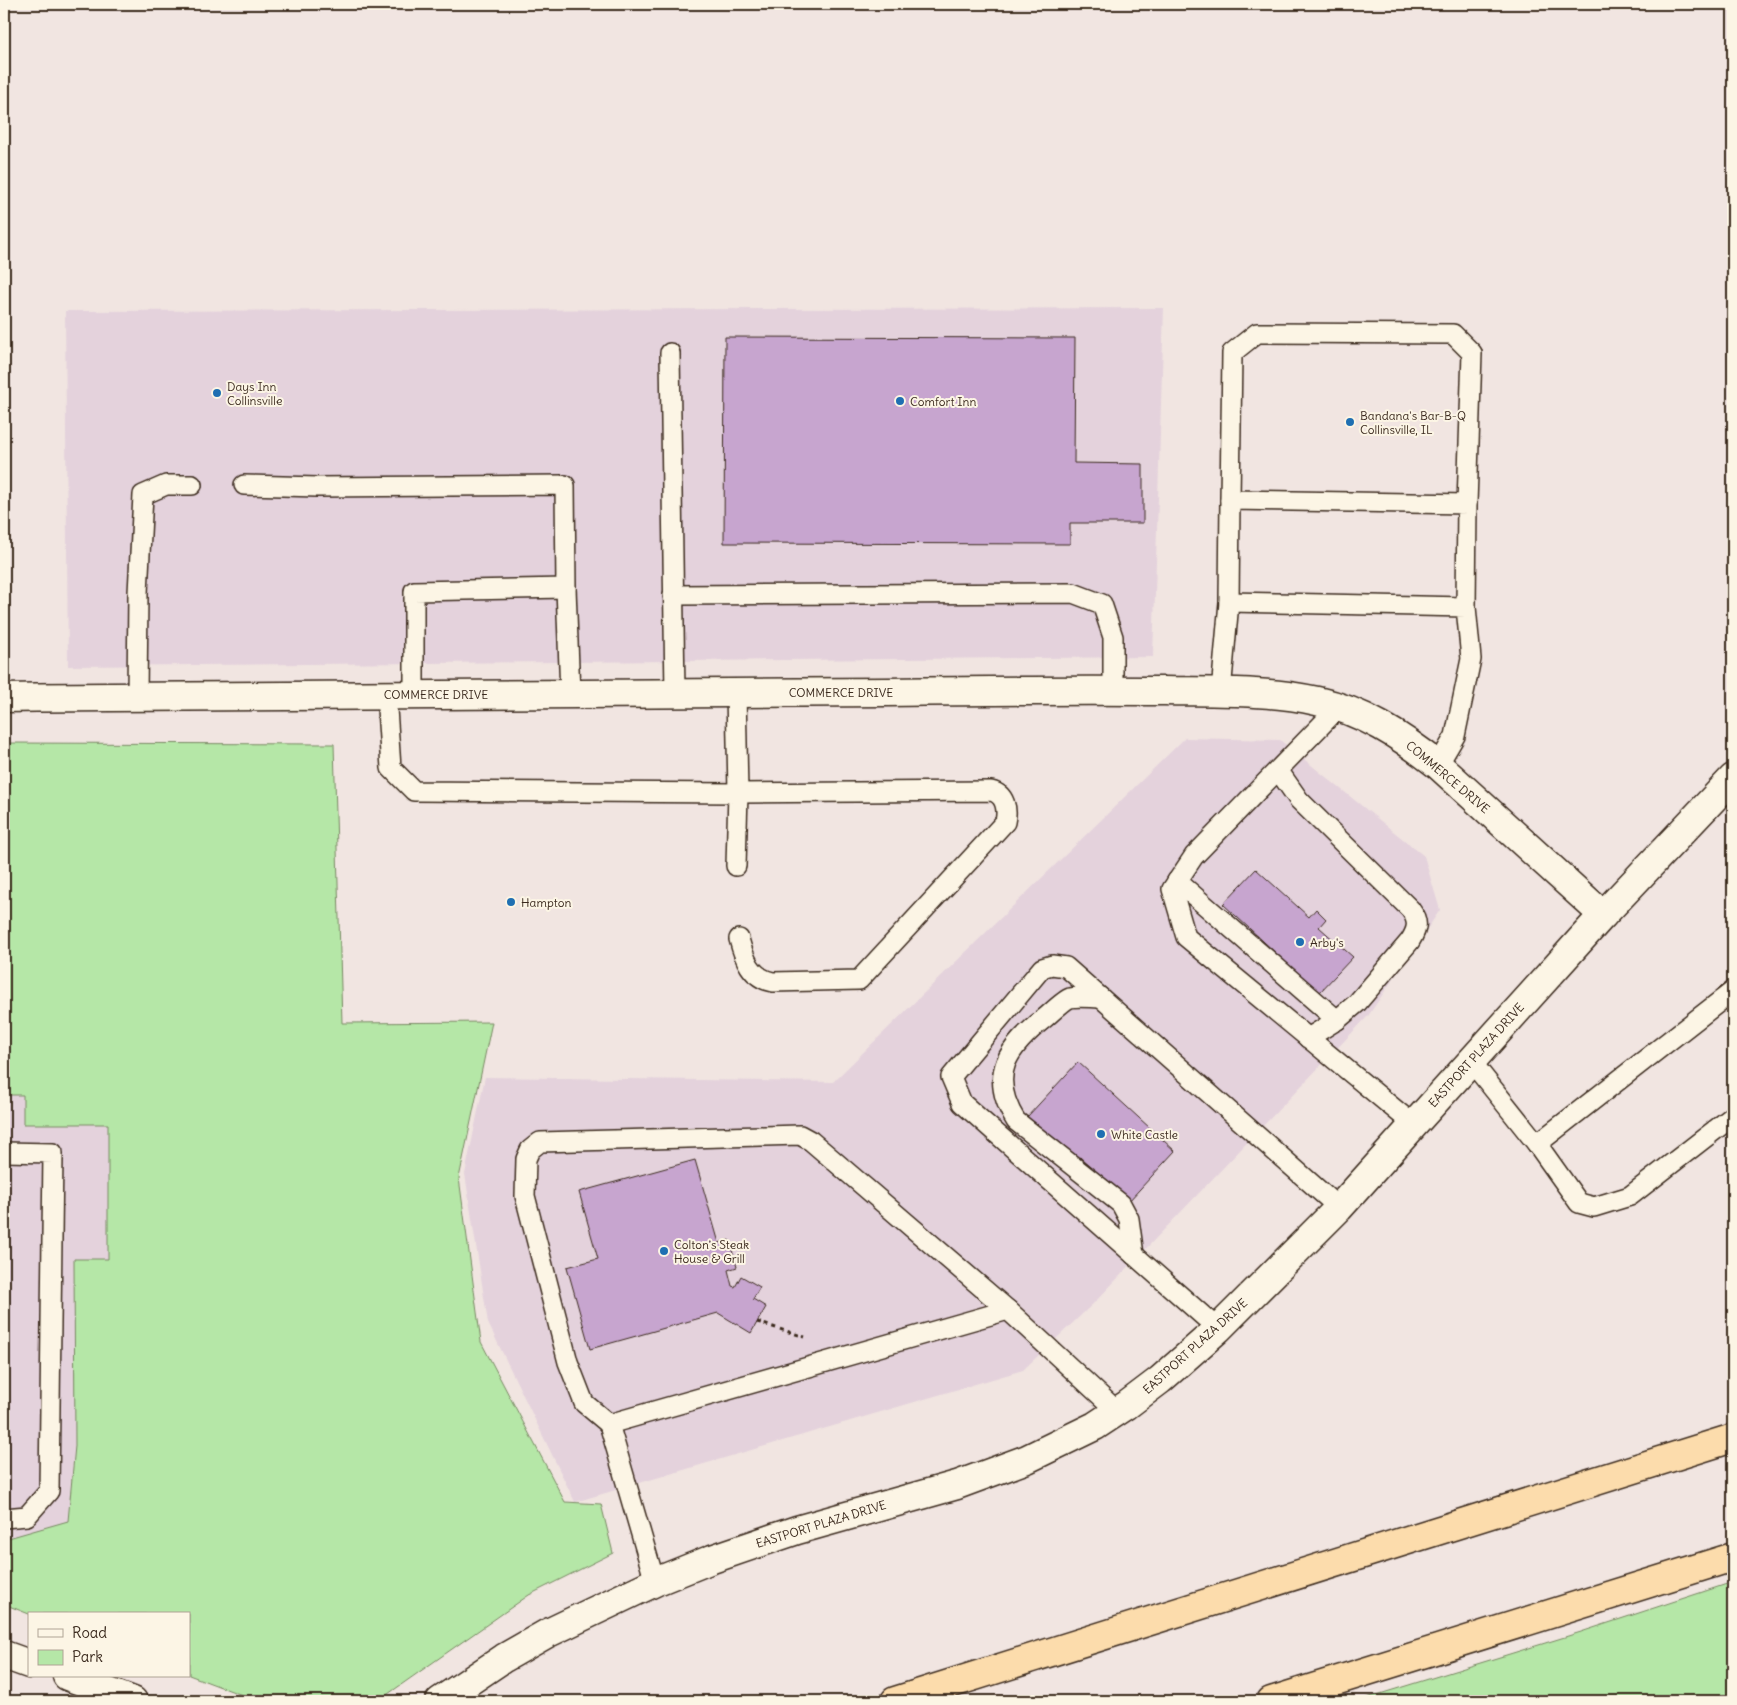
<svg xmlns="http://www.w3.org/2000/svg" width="1737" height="1705" viewBox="0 0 1737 1705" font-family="Delius,sans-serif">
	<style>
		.built { fill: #e4d2dc }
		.green { fill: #b5e7a7; stroke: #788862 }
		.building { fill: #c7a5cf; stroke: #3b2a1e }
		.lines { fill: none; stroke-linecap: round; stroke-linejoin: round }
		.lane-casing { stroke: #3b2a1e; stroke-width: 22 }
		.street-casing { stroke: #3b2a1e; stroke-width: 31 }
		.highway-casing { stroke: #3b2a1e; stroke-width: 31 }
		.path { stroke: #3b2a1e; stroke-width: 3; stroke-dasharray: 4 4; stroke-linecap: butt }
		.lane { stroke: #fcf5e5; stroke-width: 19 }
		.street { stroke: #fcf5e5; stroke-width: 28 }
		.highway { stroke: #fcdcac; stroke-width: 28 }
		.poi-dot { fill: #1f6fb2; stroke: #fcf5e5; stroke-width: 2 }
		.labels { text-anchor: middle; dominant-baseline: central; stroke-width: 4; stroke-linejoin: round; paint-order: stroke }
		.poi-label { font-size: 12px; fill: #3b2a1e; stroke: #fcf5e5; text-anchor: start }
		.street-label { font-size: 12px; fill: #3b2a1e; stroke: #fcf5e5 }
	</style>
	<rect width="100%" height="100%" fill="#f1e5e1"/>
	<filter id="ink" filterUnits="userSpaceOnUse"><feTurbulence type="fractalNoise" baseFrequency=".02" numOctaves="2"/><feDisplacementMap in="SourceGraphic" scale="10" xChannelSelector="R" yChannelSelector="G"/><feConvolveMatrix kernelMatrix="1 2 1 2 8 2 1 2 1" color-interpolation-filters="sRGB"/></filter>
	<g filter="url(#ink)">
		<g class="built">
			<polygon points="1164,308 1153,657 68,666 65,311"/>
			<polygon points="1185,738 1280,740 1424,856 1440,910 1368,1016 1096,1301 1023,1370 575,1502 488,1323 465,1174 485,1077 833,1082"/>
			<polygon points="4,1093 133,1093 132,1573 4,1576"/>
		</g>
		<g class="green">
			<polygon points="4,743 334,744 342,1023 492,1022 459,1178 481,1342 565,1502 601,1504 613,1553 529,1595 378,1701 258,1701 189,1675 189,1614 29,1614 4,1604 4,1543 5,1539 68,1521 75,1446 74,1259 108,1259 108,1124 23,1124 23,1095 4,1095"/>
			<polygon points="1733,1582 1733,1701 1357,1701 1581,1632"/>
		</g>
		<g class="building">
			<polygon points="725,337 1075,338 1074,463 1143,464 1143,523 1070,523 1070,544 724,543"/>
			<polygon points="1256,869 1309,917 1316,909 1326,919 1319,927 1353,957 1319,993 1223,904"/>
			<polygon points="1078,1062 1175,1151 1128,1202 1080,1157 1074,1161 1027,1117"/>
			<polygon points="695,1160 719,1243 729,1240 737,1267 728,1270 732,1286 735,1287 741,1276 760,1287 753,1299 766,1307 751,1333 718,1313 590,1349 567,1267 598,1259 579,1192"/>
			<polygon points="4,1211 7,1510 4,1510"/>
		</g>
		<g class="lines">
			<defs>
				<g id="lane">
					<polyline points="670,353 675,693"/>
					<polyline points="244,485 317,487 565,485 566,588 414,591 414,694"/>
					<polyline points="1230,500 1232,353 1257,333 1453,334 1472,353 1467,504"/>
					<polyline points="566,588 570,694"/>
					<polyline points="673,595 1073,593 1102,604 1113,637 1113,691"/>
					<polyline points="1229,602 1230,500 1467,504 1466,607"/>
					<path d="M736 692 738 793 991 791C1005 794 1008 809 1005 822L859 980 773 982C751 978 744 958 739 939"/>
					<polyline points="1221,692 1229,602 1466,607 1471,659 1455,736 1438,765"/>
					<polyline points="386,694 391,768 414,791 738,793 736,866"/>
					<polyline points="137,697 138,593 143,495 166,485 192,485"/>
					<polyline points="1339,707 1194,856 1172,889 1186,937 1414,1125"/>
					<path d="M1278 770 1299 800 1410 909C1419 921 1418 928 1410 941L1357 1003 1337 1020 1308 1038"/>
					<polyline points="1177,881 1337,1020"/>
					<path d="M1101 998C1093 998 1077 996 1070 998 1064 1000 1052 1012 1046 1017 1008 1047 987 1074 1016 1121L1121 1204 1129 1219 1134 1255"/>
					<polyline points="1471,1061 1537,1144 1579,1203 1594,1207 1630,1196 1733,1116"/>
					<polyline points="1537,1144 1733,991"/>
					<polyline points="4,1152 53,1153 49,1491 27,1516 4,1518"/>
					<polyline points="1218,1329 962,1103 951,1077 1042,968 1052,965 1066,967 1339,1208"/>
					<polyline points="609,1424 584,1403 568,1362 525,1196 526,1159 530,1150 540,1142 800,1135 811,1141 1008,1310"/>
					<polyline points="655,1582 609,1424 1008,1310 1117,1411"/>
				</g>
				<g id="street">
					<path d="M4 698C298 694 592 693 887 692 979 691 1071 690 1164 691 1214 692 1267 690 1317 701 1363 711 1401 736 1438 765L1603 915"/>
					<polyline points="4,1655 29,1664"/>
					<polyline points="67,1676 133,1701"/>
					<polyline points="440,1701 504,1658 546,1634 655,1582 712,1559 797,1530 957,1485 1027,1459 1095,1426 1127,1405 1160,1380 1218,1329 1339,1208 1603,915 1733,778"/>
				</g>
				<g id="highway">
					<polyline points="895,1701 1733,1438"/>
					<polyline points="1271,1701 1733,1557"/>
				</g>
			</defs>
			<use href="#lane" class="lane-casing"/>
			<use href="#street" class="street-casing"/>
			<use href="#highway" class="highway-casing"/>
			<polyline class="path" points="757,1322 805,1337"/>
			<use href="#lane" class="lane"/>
			<use href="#street" class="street"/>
			<use href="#highway" class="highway"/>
		</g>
	</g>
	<g class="poi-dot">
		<circle cx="217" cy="393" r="5"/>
		<circle cx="900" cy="401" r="5"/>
		<circle cx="1350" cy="422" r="5"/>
		<circle cx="511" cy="902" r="5"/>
		<circle cx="1300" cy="942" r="5"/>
		<circle cx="1101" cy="1134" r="5"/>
		<circle cx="664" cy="1251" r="5"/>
	</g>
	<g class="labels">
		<g class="poi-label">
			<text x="227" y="386">Days Inn<tspan x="227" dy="14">Collinsville</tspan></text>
			<text x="910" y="401">Comfort Inn</text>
			<text x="1360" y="415">Bandana's Bar-B-Q<tspan x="1360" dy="14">Collinsville, IL</tspan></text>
			<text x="521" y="902">Hampton</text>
			<text x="1310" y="942">Arby's</text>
			<text x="1111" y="1134">White Castle</text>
			<text x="674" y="1244">Colton's Steak<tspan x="674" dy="14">House &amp; Grill</tspan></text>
		</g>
		<g class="street-label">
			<text x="841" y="692">COMMERCE DRIVE</text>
			<text x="436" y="694">COMMERCE DRIVE</text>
			<text transform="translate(1448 777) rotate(40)">COMMERCE DRIVE</text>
			<text transform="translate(1476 1055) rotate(-48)">EASTPORT PLAZA DRIVE</text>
			<text transform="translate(1195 1346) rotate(-42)">EASTPORT PLAZA DRIVE</text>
			<text transform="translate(821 1524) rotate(-17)">EASTPORT PLAZA DRIVE</text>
		</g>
	</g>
	<rect width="1737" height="1705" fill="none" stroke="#fcf5e5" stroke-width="20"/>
	<rect x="10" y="10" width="1717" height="1685" fill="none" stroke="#3b2a1e" stroke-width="2" filter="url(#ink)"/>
	<rect x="28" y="1612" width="162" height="65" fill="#fcf5e5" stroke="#afa495"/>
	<rect x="38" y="1629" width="25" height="8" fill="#fcf5e5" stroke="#afa495"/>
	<text x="72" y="1638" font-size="15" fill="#3b2a1e">Road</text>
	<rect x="38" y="1650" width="25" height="15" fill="#b5e7a7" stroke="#afa495"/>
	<text x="72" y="1662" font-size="15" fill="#3b2a1e">Park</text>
</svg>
